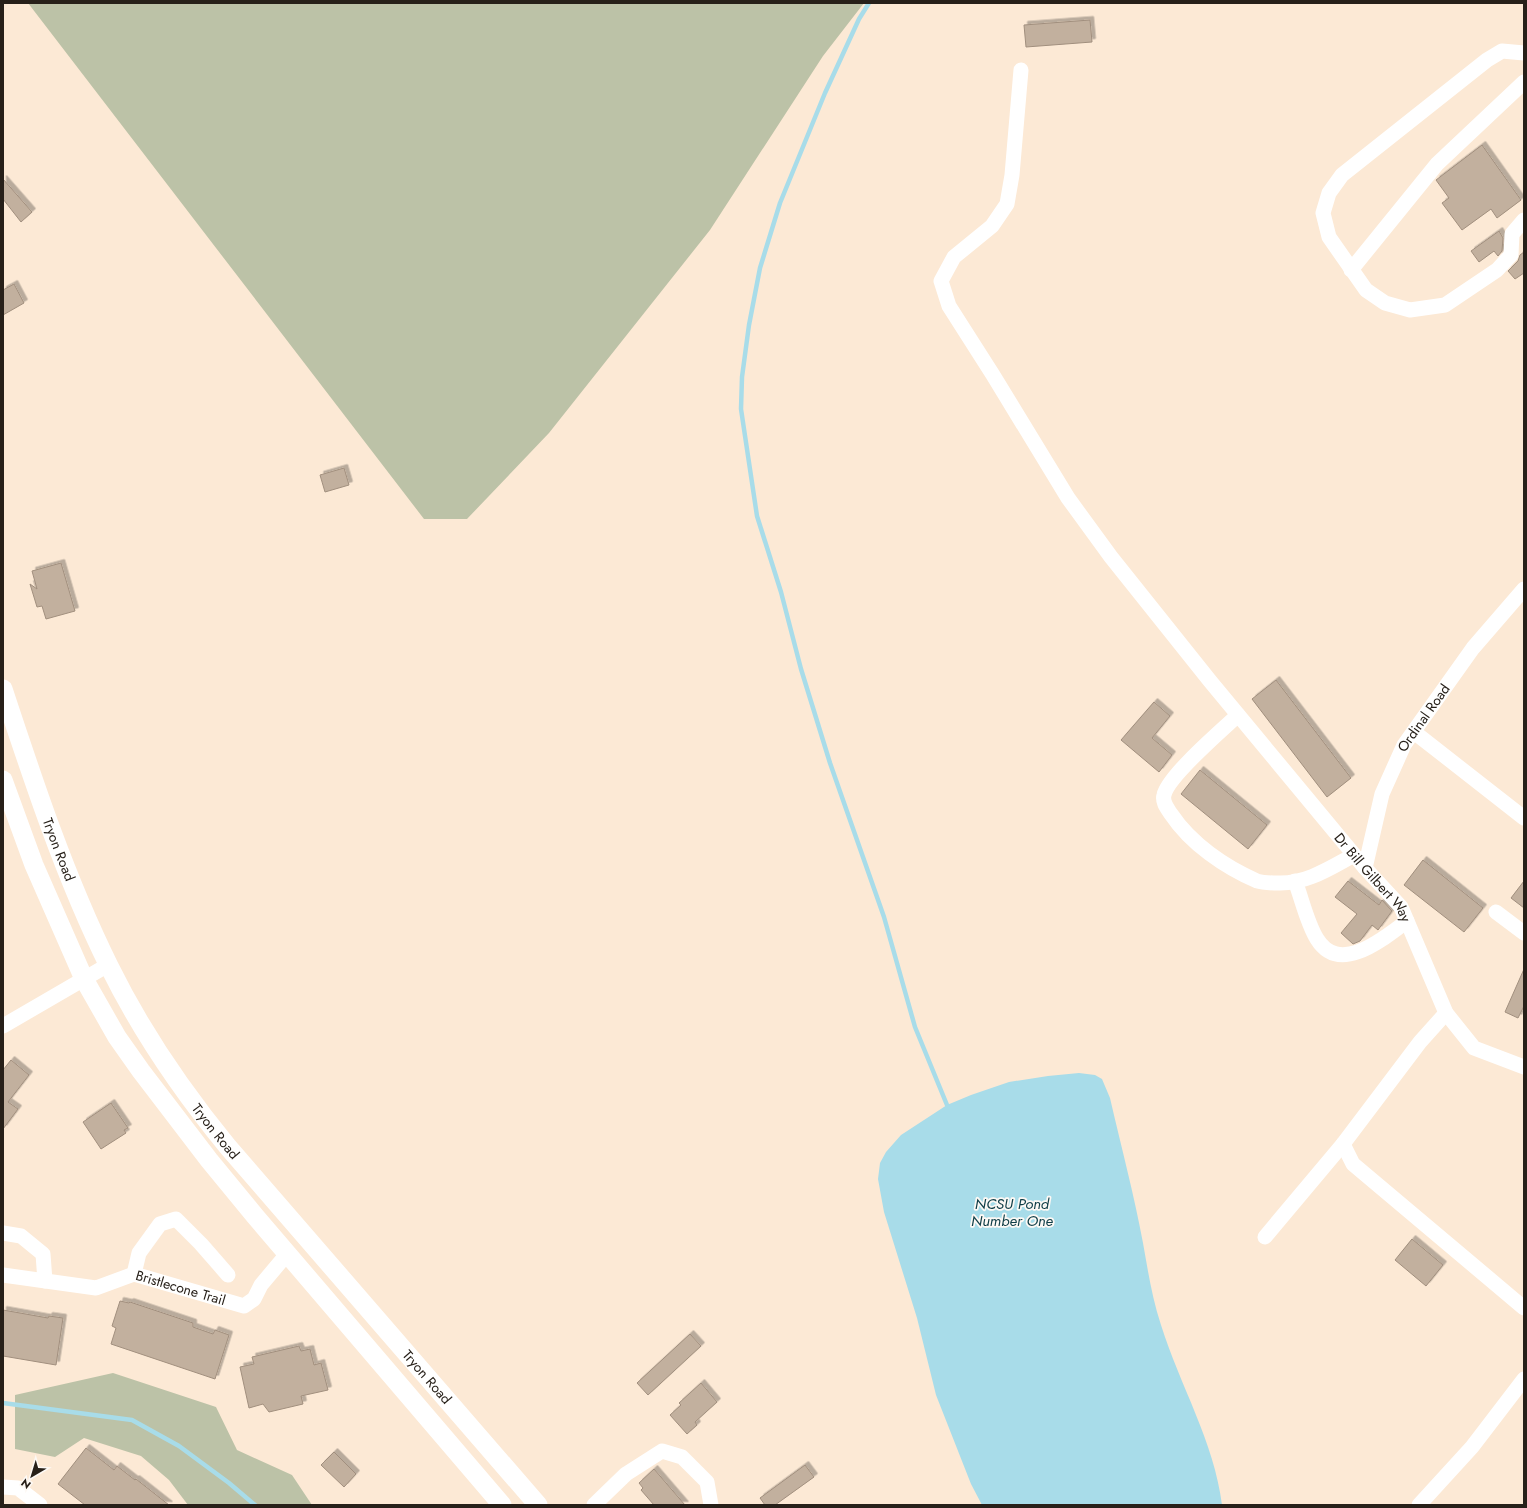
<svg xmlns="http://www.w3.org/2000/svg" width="1527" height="1508" viewBox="0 0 1527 1508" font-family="Jost,sans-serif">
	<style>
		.green { fill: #bcc2a7 }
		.water { fill: #a8dce9 }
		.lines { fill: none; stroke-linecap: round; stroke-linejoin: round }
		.stream { stroke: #a8dce9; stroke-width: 4.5 }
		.building { fill: #c2b09e; stroke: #a18f7e; filter: url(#shadow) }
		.minor { stroke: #fff; stroke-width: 15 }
		.major { stroke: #fff; stroke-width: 19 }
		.labels { text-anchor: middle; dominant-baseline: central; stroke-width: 3.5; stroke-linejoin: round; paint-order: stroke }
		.street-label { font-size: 14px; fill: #272019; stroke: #fdf9f5 }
		.water-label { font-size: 15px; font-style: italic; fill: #0f3e48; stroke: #fdf9f5 }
	</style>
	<defs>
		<filter id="shadow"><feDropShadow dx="3.5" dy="-3.5" stdDeviation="0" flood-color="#0004"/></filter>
	</defs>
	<rect width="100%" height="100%" fill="#fce9d5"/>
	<g class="green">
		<polygon points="28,3 864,3 823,56 710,230 549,433 467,519 424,519"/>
		<polygon points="113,1373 216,1407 237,1450 292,1475 312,1505 188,1505 169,1480 141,1456 84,1438 55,1457 15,1449 15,1395"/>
	</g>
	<path class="water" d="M1079 1073 1095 1075 1102 1079 1110 1098C1121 1146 1134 1194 1143 1243 1148 1271 1152 1298 1161 1325 1180 1386 1214 1441 1222 1505H982L971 1484 936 1395 917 1318 884 1212 878 1179 880 1163 886 1152 901 1135 947 1105 971 1095 1009 1082 1048 1076Z"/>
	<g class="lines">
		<g class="stream">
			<polyline points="869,3 859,19 825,93 780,203 760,268 749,325 742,377 741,409 757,516 781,592 801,669 830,763 884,917 915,1027 947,1105"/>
			<polyline points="3,1403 132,1420 179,1446 229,1483 255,1505"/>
		</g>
	</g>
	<g class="building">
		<polygon points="1090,20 1092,42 1026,47 1024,25"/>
		<polygon points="1482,145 1521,200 1497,218 1491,209 1462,230 1442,203 1449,198 1436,180"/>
		<polygon points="3,179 32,212 21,222 3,199"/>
		<polygon points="1499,231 1503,238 1502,251 1498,256 1494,251 1479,262 1471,251"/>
		<polygon points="1524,252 1524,273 1515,279 1508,271 1518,261 1520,255"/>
		<polygon points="14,284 24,303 3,315 3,290"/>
		<polygon points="344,468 349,485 325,492 320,475"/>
		<polygon points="61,563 75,611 46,619 42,606 37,607 30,584 37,589 32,571"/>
		<polygon points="1276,680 1351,778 1327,797 1252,699"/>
		<polygon points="1154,702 1170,716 1152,738 1172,755 1159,772 1121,740"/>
		<polygon points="1200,770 1267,825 1248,849 1181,794"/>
		<polygon points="1423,860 1483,908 1464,932 1404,885"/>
		<polygon points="1348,881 1379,905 1382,900 1392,911 1378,930 1372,925 1360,941 1353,944 1341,933 1357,914 1335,897"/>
		<polygon points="1524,881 1524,908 1511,898"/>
		<polygon points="1524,969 1524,1006 1518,1018 1505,1012"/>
		<polygon points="11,1060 29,1075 8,1102 18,1109 3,1129 3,1070"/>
		<polygon points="111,1103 128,1128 124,1130 126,1133 101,1149 83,1122"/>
		<polygon points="1412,1239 1443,1265 1426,1286 1395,1260"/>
		<polygon points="120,1301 129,1303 130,1302 193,1323 193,1327 213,1334 215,1330 229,1335 215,1379 111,1344 116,1328 112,1326"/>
		<polygon points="3,1310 48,1318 49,1316 63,1318 56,1365 3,1356"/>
		<polygon points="690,1334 701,1346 648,1395 637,1383"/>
		<polygon points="299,1346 301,1351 310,1349 314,1365 321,1363 328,1390 301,1396 303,1404 269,1412 263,1404 249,1408 240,1367 254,1364 252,1357"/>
		<polygon points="701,1383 717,1402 695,1422 697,1425 687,1434 670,1415 681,1405 679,1403"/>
		<polygon points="86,1448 114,1470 117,1466 135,1480 136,1479 169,1505 85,1505 58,1484"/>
		<polygon points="334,1452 356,1474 344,1487 321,1465"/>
		<polygon points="805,1465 814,1477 775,1505 765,1505 760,1498"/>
		<polygon points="654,1469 685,1505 654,1505 641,1490 643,1488 639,1483"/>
	</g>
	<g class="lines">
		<g class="minor">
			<polyline points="1524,53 1502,51 1487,60 1342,175 1329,193 1323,213 1329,237 1366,290 1385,303 1410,310 1445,305 1497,270 1511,255 1512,234 1524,220"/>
			<path id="s1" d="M1021 70 1012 175 1007 204 992 226 954 257 941 281 949 306 993 375 1068 498 1111 557 1210 681 1365 868 1401 907 1446 1013 1474 1048 1524 1067"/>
			<polyline points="1351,270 1437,164 1524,82"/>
			<path d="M1238 715C1222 730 1168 776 1164 795 1162 802 1167 808 1171 814 1191 844 1225 867 1257 881 1263 883 1271 883 1278 883 1306 884 1330 868 1354 855"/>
			<polyline points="1414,732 1524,818"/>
			<path id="s2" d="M1365 868 1382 794 1404 745 1473 648 1524 589"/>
			<path d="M1295 881C1302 899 1307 923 1317 939 1340 976 1384 938 1407 921"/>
			<polyline points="1496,912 1524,933"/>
			<polyline points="3,1026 108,965"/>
			<polyline points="1343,1144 1353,1164 1524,1308"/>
			<polyline points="3,1233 21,1236 43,1254 45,1281"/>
			<polyline points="1265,1237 1343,1144 1420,1042 1446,1013"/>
			<polyline points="134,1274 139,1253 160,1224 176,1219 201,1244 228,1275"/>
			<path id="s3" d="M3 1275 96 1288 134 1274 244 1306 254 1299 261 1285 287 1254"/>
			<polyline points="3,1487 18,1488 40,1505"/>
			<polyline points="594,1505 626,1474 662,1451 682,1457 707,1482 711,1505"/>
			<polyline points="1419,1505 1472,1447 1524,1379"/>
		</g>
		<g class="major">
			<path id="s4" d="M3 689C34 783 65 877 109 966 141 1031 182 1091 228 1147L538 1505"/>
			<polyline points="3,780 34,865 84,979 117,1037 141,1071 209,1160 255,1216 502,1505"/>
		</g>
	</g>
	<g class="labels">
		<g class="street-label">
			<text stroke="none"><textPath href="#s2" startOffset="163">Ordinal Road</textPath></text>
			<text stroke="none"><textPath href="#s4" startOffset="170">Tryon Road</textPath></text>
			<text stroke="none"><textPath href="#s1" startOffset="977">Dr Bill Gilbert Way</textPath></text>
			<text stroke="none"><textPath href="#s4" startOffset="494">Tryon Road</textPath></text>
			<text stroke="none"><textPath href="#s3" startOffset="183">Bristlecone Trail</textPath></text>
			<text stroke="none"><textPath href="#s4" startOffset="818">Tryon Road</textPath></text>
		</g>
		<g class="water-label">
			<text x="1012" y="1204">NCSU Pond<tspan x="1012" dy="17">Number One</tspan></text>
		</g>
	</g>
	<rect width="1527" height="1508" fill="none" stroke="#272019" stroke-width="8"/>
	<g transform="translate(32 1476) rotate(218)" stroke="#fdf9f5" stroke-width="3" paint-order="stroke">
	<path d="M0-3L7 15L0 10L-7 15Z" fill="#272019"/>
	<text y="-6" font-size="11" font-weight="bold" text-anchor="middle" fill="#272019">N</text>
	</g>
</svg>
